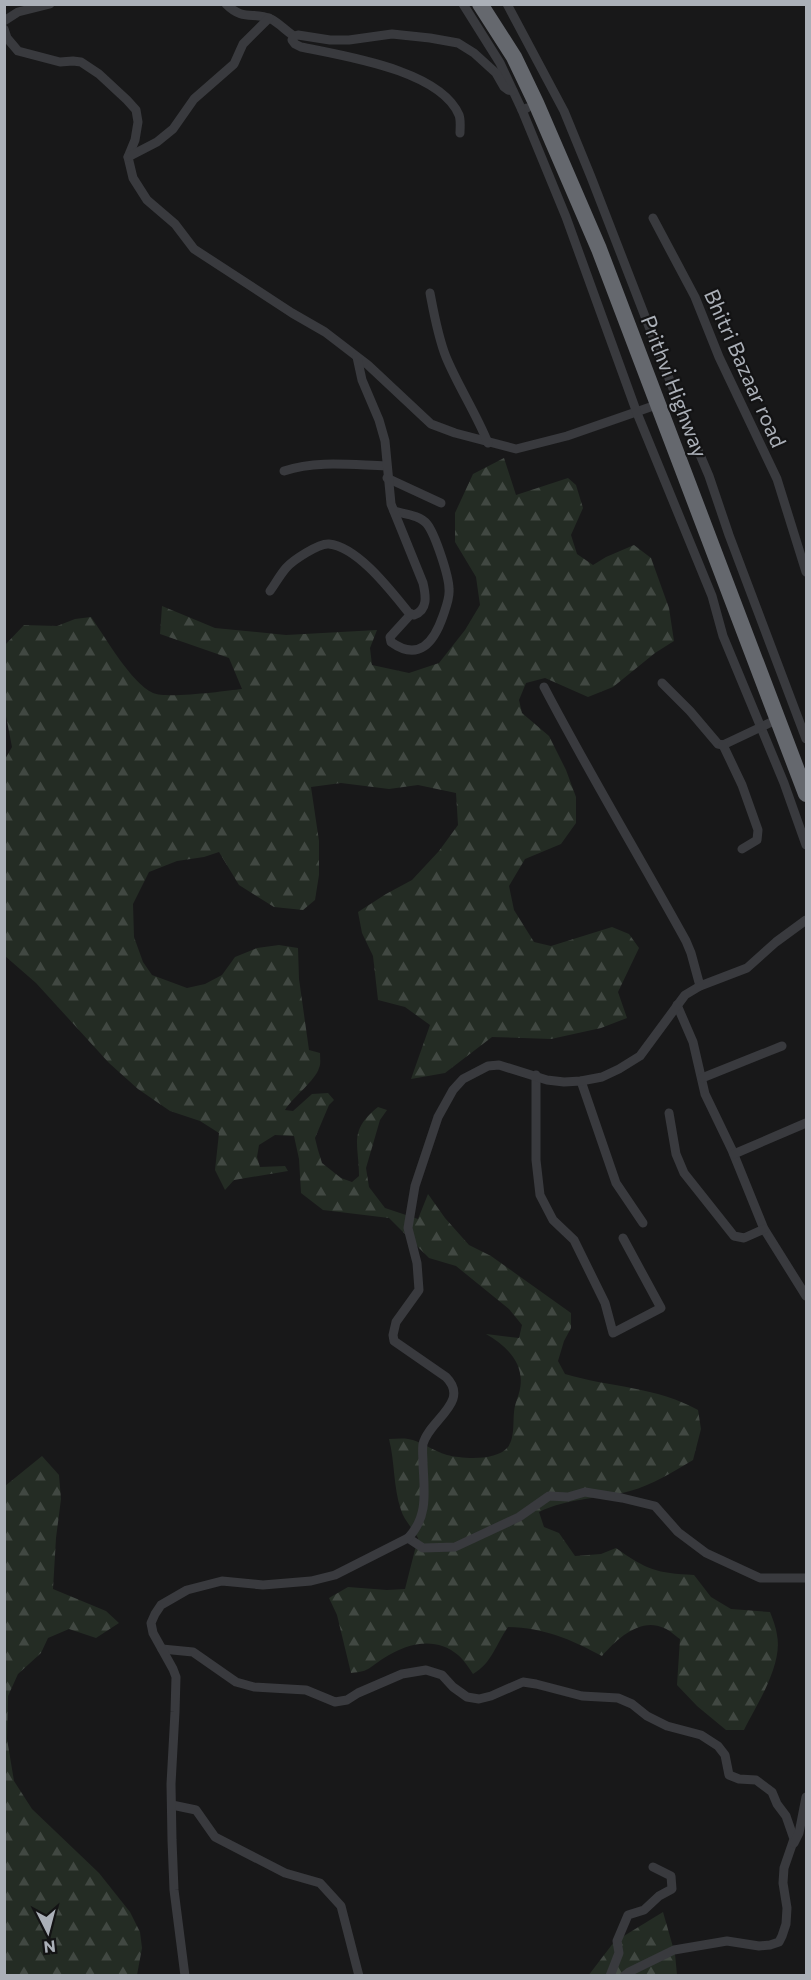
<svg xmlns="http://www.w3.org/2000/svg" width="811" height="1980" viewBox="0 0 811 1980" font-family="Commissioner,sans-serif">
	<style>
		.forest { fill: url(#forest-firs) }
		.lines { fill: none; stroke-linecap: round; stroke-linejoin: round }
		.street { stroke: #393a3e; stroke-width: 9 }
		.highway { stroke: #65686e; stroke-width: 16 }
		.labels { text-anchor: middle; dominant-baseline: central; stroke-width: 4.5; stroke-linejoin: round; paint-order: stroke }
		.street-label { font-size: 21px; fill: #abb0b8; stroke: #131314 }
	</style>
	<defs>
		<pattern id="forest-firs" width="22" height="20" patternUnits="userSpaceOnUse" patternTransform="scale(1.5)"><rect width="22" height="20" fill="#242c24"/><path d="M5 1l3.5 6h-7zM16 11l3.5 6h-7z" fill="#414842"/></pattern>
	</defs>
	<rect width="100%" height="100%" fill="#181819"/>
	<g class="forest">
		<path d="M504 458 516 495 568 478 576 485 583 508 571 535 577 554 593 565 606 557 634 545 651 558 669 608 674 641 655 653 613 687 588 697 545 678 526 683 519 700 522 713 549 736 566 770 576 797V823L561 844 525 859 509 886 514 910 534 942 551 946 612 927 629 934 639 948 618 992 627 1018 601 1028 551 1039 492 1037 445 1073 411 1079 430 1025 405 1007 378 1000 373 956 362 933 358 912 386 894 412 880 439 851 458 825 456 793 418 785 389 789 341 783 311 787 319 841V875L315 900 303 910 274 907 239 885 219 852 204 857 177 861 149 872 133 904 134 937 143 962 152 975 187 988 205 984 222 975 235 957 257 948 279 945 298 948 299 979 309 1050 320 1053C320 1058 321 1064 319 1068 315 1081 294 1096 285 1110L293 1111 312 1094 328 1093 334 1100 329 1105 315 1138 318 1150 322 1163 341 1178 352 1182 359 1176C359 1144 348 1131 378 1107L387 1110 380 1120 366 1168 369 1187 385 1208 418 1219 428 1194 445 1218 469 1245 491 1256 571 1313V1328L564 1341 558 1361 565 1374C608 1387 658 1387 698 1410L701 1429 693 1460C673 1472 652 1485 630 1491 600 1499 567 1498 539 1512L544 1527 559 1533 575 1556 601 1554 616 1548C647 1570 656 1573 694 1575L711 1597 731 1609 770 1612C773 1620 776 1627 777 1635 783 1665 757 1704 744 1730H726L697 1706 677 1685 680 1639C675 1636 670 1630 664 1628 640 1617 617 1639 602 1656 570 1639 545 1628 508 1627 496 1644 492 1663 473 1674 469 1668 464 1660 458 1655 436 1636 407 1643 384 1658 368 1668 371 1671 351 1673L337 1615 329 1598 348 1587 387 1590 405 1589 418 1538C413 1529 404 1520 401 1510 393 1486 395 1462 389 1439 395 1439 402 1438 408 1439 421 1441 433 1451 447 1455 463 1459 497 1461 508 1447 516 1436 512 1418 515 1406 516 1401 518 1397 519 1393 527 1365 507 1346 486 1334L519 1338 522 1325 509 1309 456 1266 429 1258 389 1218 323 1210 301 1193 299 1159 294 1136 275 1135 259 1145 257 1157 260 1167 285 1166 288 1171 234 1180 225 1190 215 1170 219 1133 200 1121 170 1111 138 1089 109 1063 36 983 5 956 4 761 12 747 5 711V645L24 625 57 626 75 619 91 617C106 638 131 683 153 693 167 699 225 691 242 689L229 658 160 634 162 606 215 628 286 635 377 630 370 648 372 665 409 673 439 663 465 630 480 605 476 577 455 542V513L473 474Z"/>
		<polygon points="42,1456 59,1475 61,1499 56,1538 53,1589 106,1611 119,1623 96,1638 69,1629 48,1638 41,1653 18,1674 8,1696 7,1739 14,1781 32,1809 99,1873 130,1912 140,1932 142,1948 137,1975 5,1975 5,1486"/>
		<polygon points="663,1912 675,1954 677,1975 588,1976 614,1942"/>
	</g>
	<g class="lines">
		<g class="street">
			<path d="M226 4C244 22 253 11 271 19 279 23 286 31 294 36"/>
			<polyline points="463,4 500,63 522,110 527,108"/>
			<polyline points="507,4 564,111 591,177 684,417 709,476 729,535 806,739"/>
			<polyline points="4,21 18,12 50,4"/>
			<polyline points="4,29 7,38 18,51 60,62 73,61 81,62 99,74 127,100 136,110 138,122 135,140 128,157 133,178 147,200 175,224 194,249 292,313 325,332 368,365 431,424 455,433 516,449 567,436 659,404"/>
			<polyline points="522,110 566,217 637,413 712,596 723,636 784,783 806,845"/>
			<path d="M460 133C460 128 461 120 459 115 440 70 344 56 301 47L295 44 292 40 294 36 298 35 330 40H349L392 34 430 38 458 43 474 53 496 73 504 87 508 90 513 91"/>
			<polyline points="128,157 157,142 173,129 194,99 234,64 243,44 269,18"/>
			<polyline points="653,218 695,297 719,357 777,479 806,572"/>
			<path d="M430 293C434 314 438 337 446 357 458 386 476 413 488 443"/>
			<path d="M284 471C317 460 352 465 386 466"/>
			<polyline points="387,478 441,503"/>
			<path d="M394 511C404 514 420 515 427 524 435 534 449 576 449 589 450 598 446 607 443 616 434 642 419 662 391 642L390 637 411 614"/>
			<path d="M270 591C275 584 280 575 286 568 293 560 319 543 329 544 358 547 391 591 409 613L414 615C428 610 426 596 423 583L391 504 385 441 379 420 362 380 357 357"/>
			<polyline points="662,683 690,711 718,744 723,745 778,719"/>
			<path d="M544 687C589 773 639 856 686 941L691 953 700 986"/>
			<polyline points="723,745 742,785 758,830 757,840 742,849"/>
			<polyline points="677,1005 693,1042 705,1094 732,1150 764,1229 806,1296"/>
			<polyline points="536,1075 536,1160 540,1195 553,1220 574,1240 605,1303 613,1333 661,1308 623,1238"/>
			<polyline points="702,1078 782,1046"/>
			<polyline points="581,1081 616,1183 643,1223"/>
			<polyline points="669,1113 676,1154 684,1173 711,1207 734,1236 744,1238 764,1229"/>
			<polyline points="734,1154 806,1123"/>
			<polyline points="408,1538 423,1548 455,1547 519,1517 549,1496 568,1497 585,1492 622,1498 655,1506 678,1532 706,1553 760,1578 806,1578"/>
			<polyline points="162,1649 193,1652 236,1682 254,1687 306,1690 335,1702 347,1700 358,1693 402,1674 426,1670 442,1675 453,1687 467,1697 479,1699 491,1696 523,1682 536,1684 582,1696 618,1698 632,1704 647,1716 667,1726 701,1735 718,1746 725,1755 729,1775 739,1779 756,1780 772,1792 777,1804 786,1816 794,1839 784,1868 783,1883 787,1908 786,1924 782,1936 779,1942 770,1945 759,1946 727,1941 674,1950 629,1972 624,1976"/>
			<polyline points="172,1805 196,1810 215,1837 285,1873 320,1883 341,1906 359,1976"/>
			<polyline points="794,1843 799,1833 806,1797"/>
			<path d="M185 1976 174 1890 172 1840 171 1784 175 1712 176 1677 173 1669 153 1633 151 1623 155 1614 161 1605 187 1590 222 1581 263 1585 311 1581 335 1575 408 1538C429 1516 424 1491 423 1463 423 1457 422 1450 423 1444 429 1420 471 1402 446 1377L394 1341 393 1335 396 1322 419 1290 417 1263 408 1228 415 1186 438 1117 453 1090 463 1079 488 1066 499 1065 547 1080 564 1082 581 1081 602 1077 619 1069 640 1056 685 995 700 986 747 968 776 942 806 920"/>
			<polyline points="610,1976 619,1953 617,1941 628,1915 644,1910 659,1896 672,1889 671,1876 653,1867"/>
		</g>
		<polyline class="highway" points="480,4 514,57 536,103 599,249 806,794"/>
	</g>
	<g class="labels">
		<g class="street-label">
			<text transform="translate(746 368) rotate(66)">Bhitri Bazaar road</text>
			<text transform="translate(675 386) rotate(69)">Prithvi Highway</text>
		</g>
	</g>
	<rect width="811" height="1980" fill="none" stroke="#abb0b8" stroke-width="12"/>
	<g transform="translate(48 1932) rotate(174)" stroke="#131314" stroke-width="4.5" paint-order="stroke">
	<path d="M0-4.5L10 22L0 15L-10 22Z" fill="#abb0b8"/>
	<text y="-9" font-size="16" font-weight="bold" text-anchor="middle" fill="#abb0b8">N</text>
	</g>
</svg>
